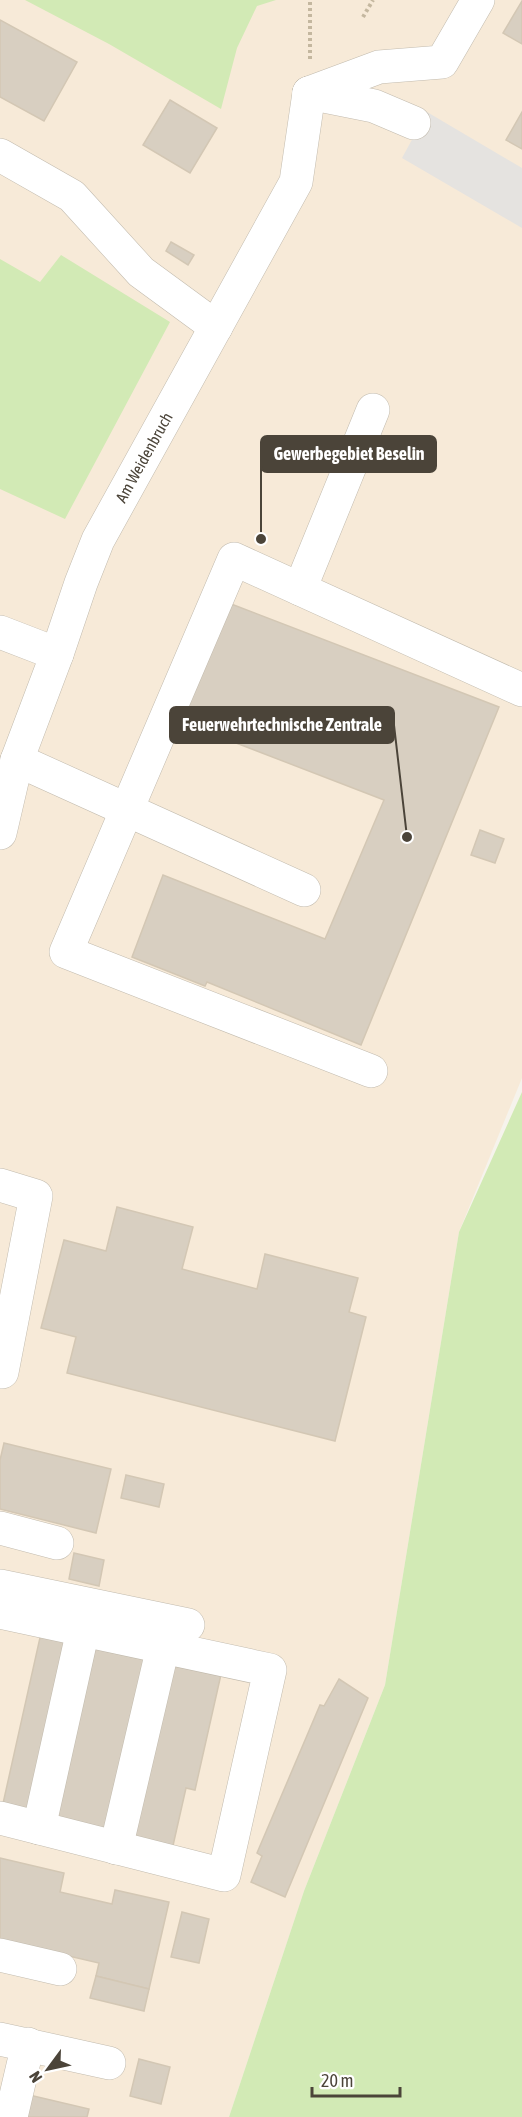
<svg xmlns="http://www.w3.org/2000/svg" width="522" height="2117" viewBox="0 0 522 2117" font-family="'Asap Condensed',sans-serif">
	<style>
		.commercial { fill: #f7ead8 }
		.green { fill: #d2eab5 }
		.parking { fill: #e5e3e0 }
		.building { fill: #d8cfc1; stroke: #d3c7b4; stroke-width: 1.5 }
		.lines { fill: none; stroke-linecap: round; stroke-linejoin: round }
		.minor-casing { stroke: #c2bbae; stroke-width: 34 }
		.path { stroke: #c4b79f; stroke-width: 4; stroke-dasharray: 3 3; stroke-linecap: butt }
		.minor { stroke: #fff; stroke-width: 33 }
		.labels { text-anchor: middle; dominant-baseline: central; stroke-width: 4.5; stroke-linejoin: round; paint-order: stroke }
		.street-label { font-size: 16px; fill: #4b4439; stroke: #fff }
		.leader { fill: none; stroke: #4b4439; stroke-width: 2 }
		.callout-dot { fill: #4b4439; stroke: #fff; stroke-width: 2 }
		.callout { fill: #4b4439; stroke: #4b4439; stroke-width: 2 }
		.callout-label { font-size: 18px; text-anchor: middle; font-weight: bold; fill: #fff }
	</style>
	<rect width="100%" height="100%" fill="#f6f3ec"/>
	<polygon class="commercial" points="0,0 522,0 522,1078 459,1232 385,1685 304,1891 229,2117 0,2117"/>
	<g class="green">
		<polygon points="25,0 276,0 257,6 237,48 221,109 109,44"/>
		<polygon points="61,255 170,322 65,519 0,489 0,259 40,282"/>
		<polygon points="522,1092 522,2117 229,2117 304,1891 385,1685 459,1232"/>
	</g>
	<polygon class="parking" points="427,112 522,168 522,228 402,158"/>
	<g class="building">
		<polygon points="522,1 522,44 503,33"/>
		<polygon points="0,20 77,62 44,121 0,97"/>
		<polygon points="170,100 217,128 190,173 143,145"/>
		<polygon points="522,112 522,149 506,140"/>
		<polygon points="171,242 194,255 188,265 166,251"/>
		<polygon points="226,602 499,707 361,1045 207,982 205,986 132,957 163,875 325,939 384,800 179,721"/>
		<polygon points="480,830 504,839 495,863 471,855"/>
		<polygon points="117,1207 193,1227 182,1269 257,1289 265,1254 358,1278 349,1312 366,1317 335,1441 67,1373 76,1337 41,1328 64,1240 106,1251"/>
		<polygon points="4,1443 111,1469 96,1533 0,1509 0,1460"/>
		<polygon points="126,1475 164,1484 159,1507 121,1498"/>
		<polygon points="74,1553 104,1560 99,1586 69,1579"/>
		<polygon points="41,1633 67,1638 25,1823 0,1817"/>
		<polygon points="96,1644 146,1655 105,1840 55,1829"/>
		<polygon points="173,1659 222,1670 195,1790 186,1788 172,1850 132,1841"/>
		<polygon points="339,1679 368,1698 285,1897 251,1882 262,1856 257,1853 320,1705 324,1706"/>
		<polygon points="0,1858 64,1873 60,1892 112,1904 115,1890 169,1902 149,1989 96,1976 99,1963 0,1940"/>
		<polygon points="182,1912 209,1919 199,1963 171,1957"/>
		<polygon points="96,1976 149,1989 144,2011 90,1998"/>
		<polygon points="139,2059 170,2067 161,2104 130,2096"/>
		<polygon points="25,2094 89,2109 87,2117 20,2117"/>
	</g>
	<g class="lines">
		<defs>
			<g id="minor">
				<polyline points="309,93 379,67 442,62 478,0"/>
				<polyline points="309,93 374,106 414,123"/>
				<polyline points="0,155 72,196 141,272 216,327"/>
				<polyline points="300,589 373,410"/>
				<polyline points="0,632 57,654"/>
				<polyline points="17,760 304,890"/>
				<path id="s1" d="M0 833 17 760 57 654 81 583 98 540 296 182 309 93"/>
				<polyline points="371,1071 66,952 234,559 522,690"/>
				<polyline points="0,1185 36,1196 2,1372 0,1372"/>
				<polyline points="0,1528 57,1543"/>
				<polyline points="0,1586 188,1625"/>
				<polyline points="0,1612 270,1670 224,1875 0,1818"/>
				<polyline points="39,1828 83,1630"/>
				<polyline points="116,1848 163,1647"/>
				<polyline points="0,1955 60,1969"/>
				<polyline points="0,2039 109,2063"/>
				<polyline points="11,2117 28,2044"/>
			</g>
		</defs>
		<use href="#minor" class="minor-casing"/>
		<g class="path">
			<polyline points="363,17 373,0"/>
			<polyline points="310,59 310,0"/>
		</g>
		<use href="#minor" class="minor"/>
	</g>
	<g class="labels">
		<g class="street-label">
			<text stroke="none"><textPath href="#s1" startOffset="404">Am Weidenbruch</textPath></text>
		</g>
	</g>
	<path class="leader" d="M261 539L261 454M407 837L394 725"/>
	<g class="callout-dot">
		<circle cx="261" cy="539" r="6"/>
		<circle cx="407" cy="837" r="6"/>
	</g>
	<g class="callout">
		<rect x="261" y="436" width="175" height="36" rx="6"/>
		<rect x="170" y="707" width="224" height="36" rx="6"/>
	</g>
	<g class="callout-label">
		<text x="349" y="460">Gewerbegebiet Beselin</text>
		<text x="282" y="731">Feuerwehrtechnische Zentrale</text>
	</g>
	<g transform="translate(48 2069) rotate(237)" stroke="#ffffff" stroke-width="4.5" paint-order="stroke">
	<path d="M0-4.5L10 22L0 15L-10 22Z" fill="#4b4439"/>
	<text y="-9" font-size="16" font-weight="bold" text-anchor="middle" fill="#4b4439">N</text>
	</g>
	<path d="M312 2087v9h88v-9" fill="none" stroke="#4b4439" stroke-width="3"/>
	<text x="321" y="2087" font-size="18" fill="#4b4439" stroke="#ffffff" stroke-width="4.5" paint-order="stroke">20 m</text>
</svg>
